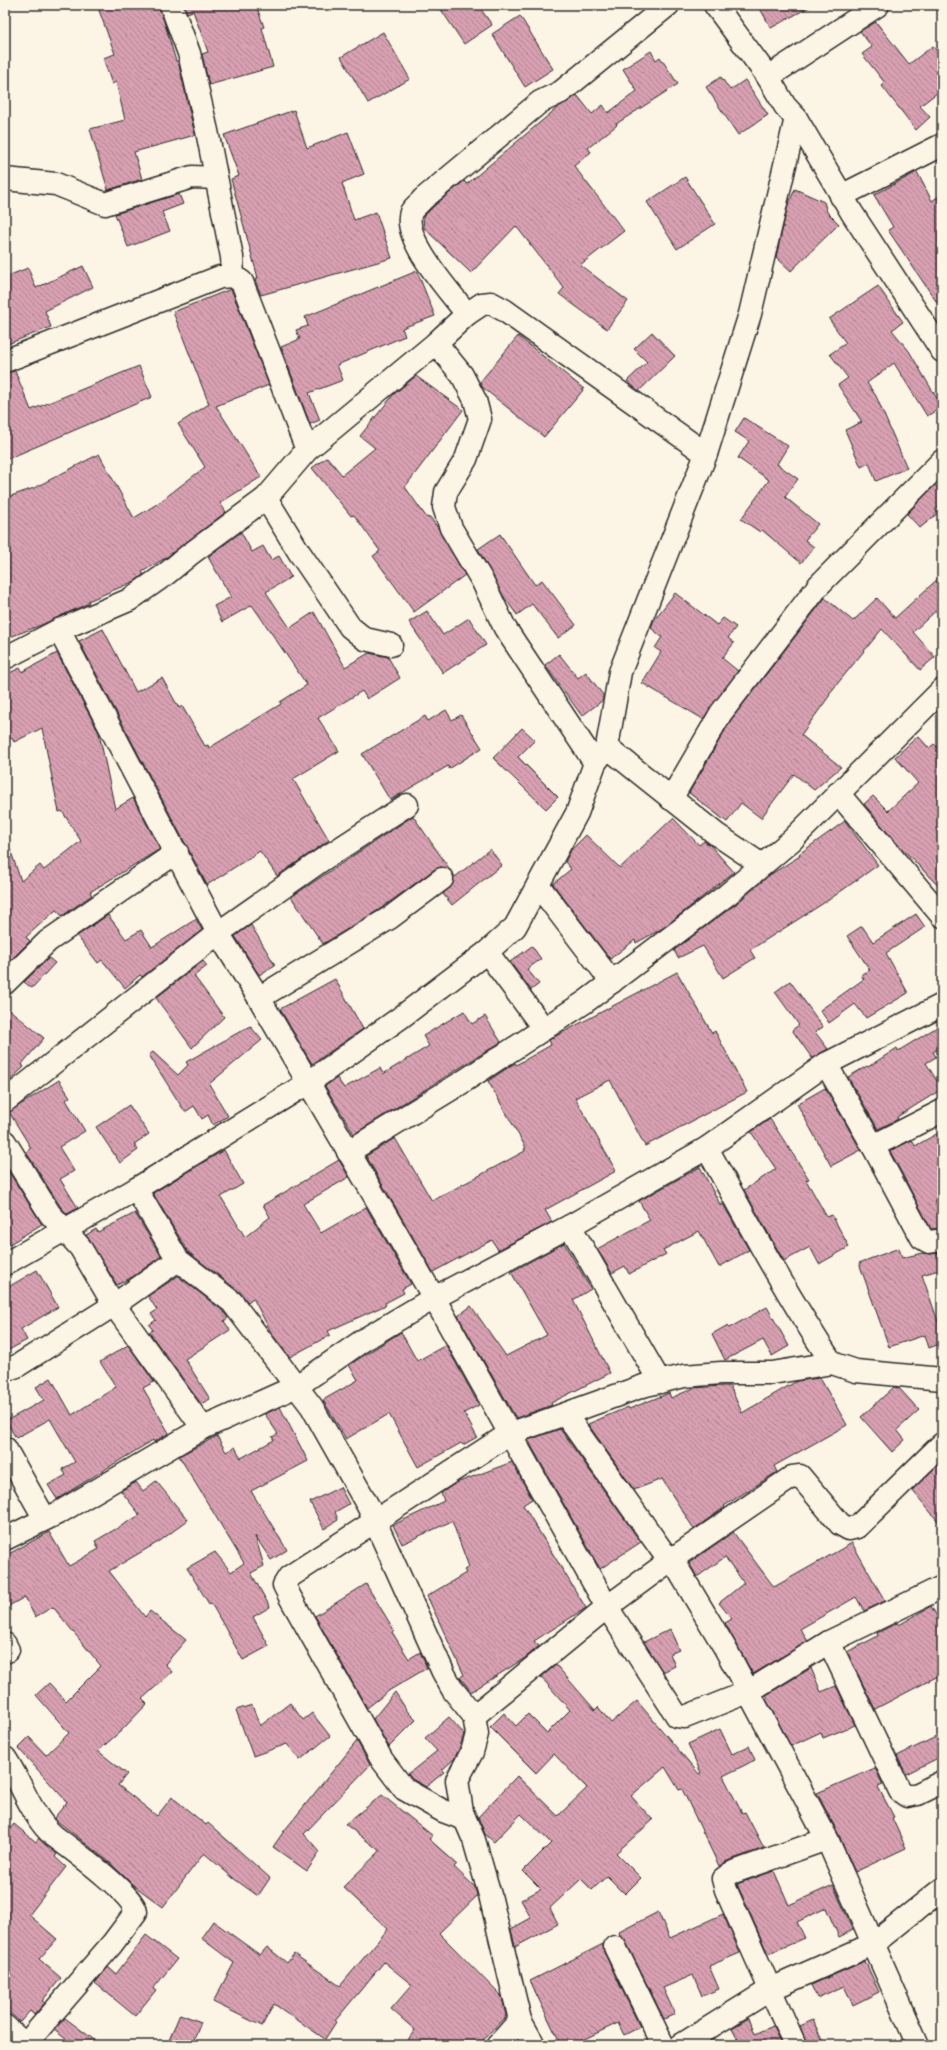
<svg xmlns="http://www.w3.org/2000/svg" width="947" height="2050" viewBox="0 0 947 2050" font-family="Mynerve,sans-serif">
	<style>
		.building { fill: url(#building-back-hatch); stroke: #2b2b2b }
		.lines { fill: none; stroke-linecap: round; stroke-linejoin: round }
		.street-casing { stroke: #2b2b2b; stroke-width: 25 }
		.street { stroke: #fcf5e5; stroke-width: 22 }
	</style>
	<defs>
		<pattern id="building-back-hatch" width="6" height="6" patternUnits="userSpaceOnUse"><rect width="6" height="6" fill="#d8a0b2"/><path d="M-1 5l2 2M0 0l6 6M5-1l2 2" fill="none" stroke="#af8391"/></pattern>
	</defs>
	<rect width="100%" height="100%" fill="#fcf5e5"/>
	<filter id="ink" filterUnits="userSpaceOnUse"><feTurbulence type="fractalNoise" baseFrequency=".025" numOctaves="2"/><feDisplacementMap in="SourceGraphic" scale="8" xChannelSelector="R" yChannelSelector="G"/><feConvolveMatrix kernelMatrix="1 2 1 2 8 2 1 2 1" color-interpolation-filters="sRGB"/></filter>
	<g filter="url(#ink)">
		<g class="building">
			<polygon points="97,5 159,5 176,61 178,61 195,135 134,152 142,179 108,190 90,129 125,120 116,82 112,84 103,58 115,54"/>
			<polygon points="184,5 256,5 264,27 262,28 273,67 209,85 202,54 208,52 193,11 187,13"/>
			<polygon points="438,5 478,5 492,25 464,44"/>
			<polygon points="758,5 813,5 771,28"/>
			<polygon points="520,16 553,69 525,87 492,34"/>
			<polygon points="876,22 909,64 933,46 942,58 942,89 920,106 930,117 916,130 882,86 885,83 862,54 872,47 860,31"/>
			<polygon points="383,32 410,79 368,103 341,57"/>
			<polygon points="651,51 656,60 660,57 678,84 616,124 617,125 588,148 591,152 574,166 624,231 580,265 628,301 607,329 559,294 564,288 516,226 471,273 424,228 423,217 434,206 464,181 467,184 557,108 577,95 592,114 603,105 608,113 637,91 623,69"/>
			<polygon points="721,77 730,90 745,80 768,115 738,135 706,87"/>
			<polygon points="294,110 307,148 348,132 364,174 342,183 354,220 376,212 392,258 261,295 255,280 258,278 231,179 239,176 224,135"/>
			<polygon points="917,172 932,201 942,194 942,310 888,230 893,227 874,195"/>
			<polygon points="685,177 715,224 677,249 647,202"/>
			<polygon points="795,189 824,202 827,212 839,224 791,271 776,257 788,205"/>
			<polygon points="179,194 183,204 162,212 170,231 128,247 115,214"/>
			<polygon points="83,266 93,287 45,311 51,327 5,345 5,277 28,268 36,288"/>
			<polygon points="417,271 435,316 402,328 405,336 337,365 343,380 309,393 320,420 310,424 281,347 300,339 296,330 308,326 305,317"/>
			<polygon points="878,286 903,322 892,330 909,351 942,407 927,416 894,363 867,383 876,396 907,468 876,481 869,463 861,467 845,430 862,422 838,385 848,378 830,354 846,343 829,319"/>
			<polygon points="231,289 269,385 216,406 261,477 220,503 226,512 167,557 142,572 144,574 135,581 88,601 89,603 41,625 5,639 5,498 34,488 99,454 134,518 157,504 205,467 178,424 209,404 173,312"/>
			<polygon points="652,332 675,356 639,391 627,381 647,362 634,349"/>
			<polygon points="518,336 584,389 544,437 482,387 480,382"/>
			<polygon points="139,366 152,397 5,460 5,373 15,371 31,410"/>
			<polygon points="416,376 463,410 405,487 427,518 430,517 438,528 465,575 414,612 373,556 380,551 354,515 351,516 312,468 327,457 342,475 375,448 360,436 394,394"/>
			<polygon points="744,418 788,446 777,464 798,479 785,497 818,524 805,540 814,547 801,563 762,530 760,532 741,519 769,480 738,458 749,441 735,432"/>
			<polygon points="935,485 942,493 942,504 935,510 938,513 920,528 907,514"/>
			<polygon points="241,532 252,552 263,546 271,560 279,556 291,577 266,592 290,628 314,612 345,667 369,653 388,657 400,678 367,699 362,691 318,718 339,751 293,779 329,840 277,876 260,851 207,885 79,641 103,629 136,692 162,678 179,708 182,706 205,746 208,745 209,748 281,704 280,702 307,685 252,605 222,622 214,606 231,597 208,557"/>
			<polygon points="500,534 535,585 542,580 576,625 558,638 532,604 517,615 502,594 478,549"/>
			<polygon points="942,575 942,605 913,632 935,657 920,670 882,629 829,694 830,695 801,735 841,767 814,790 794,774 761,818 741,803 727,822 689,793 731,720 825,598 853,621 877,598 895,618"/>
			<polygon points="675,593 717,625 723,618 736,627 728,638 734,643 722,658 738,671 703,719 642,683 661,652 655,648 662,637 651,628 654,620"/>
			<polygon points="427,611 443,635 469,618 486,645 443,673 409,622"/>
			<polygon points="57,653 99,733 115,809 133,798 160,849 90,892 92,895 62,916 56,910 26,937 30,941 6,965 5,843 8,843 21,881 40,865 44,870 81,841 62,811 59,812 42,728 14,742 12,738 5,740 5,675 20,668 22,672"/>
			<polygon points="559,654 578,678 586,672 603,695 603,700 582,716 545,665"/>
			<polygon points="446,710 452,720 461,715 482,748 449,769 448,766 390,800 362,754 425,716 428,721"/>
			<polygon points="522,728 535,740 518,757 558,797 546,809 493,758"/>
			<polygon points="918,736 929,748 934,744 942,752 942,890 893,839 864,804 873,796 888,811 918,783 895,757"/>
			<polygon points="413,816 451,871 441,867 435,869 380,909 323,944 291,897"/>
			<polygon points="673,818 699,845 704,841 710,845 734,872 663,928 636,943 635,940 610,959 553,884 571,869 565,862 571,850 586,835 620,868"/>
			<polygon points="845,821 878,865 830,899 750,950 755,958 723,978 703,946 678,958 674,950 736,904 768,876 800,856 799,854"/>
			<polygon points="490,849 502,865 452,905 443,894 453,884 453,873 455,877"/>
			<polygon points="916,914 925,927 886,953 908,993 866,1018 855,1004 829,1023 820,1010 864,979 861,975 870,970 847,936 862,926 873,942"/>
			<polygon points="108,915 126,939 141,930 152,947 196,919 202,930 142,977 140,975 125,988 102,960 98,963 77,936"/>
			<polygon points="251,925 275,965 259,975 235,936"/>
			<polygon points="532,946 541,959 527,969 539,984 531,990 510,962"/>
			<polygon points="49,958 55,963 32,988 24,982"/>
			<polygon points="203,961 207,966 194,976 224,1017 192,1048 156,998"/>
			<polygon points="677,972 712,1033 715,1031 747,1092 645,1146 610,1080 575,1098 616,1171 545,1210 552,1222 498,1250 492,1240 433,1272 366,1156 395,1138 432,1201 525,1151 524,1149 526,1148 488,1081 515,1063 516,1065 551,1045 549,1040 554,1037"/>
			<polygon points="335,979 363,1029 312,1064 280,1009"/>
			<polygon points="790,981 823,1027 815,1032 828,1049 812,1058 792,1030 799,1025 775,992"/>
			<polygon points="5,1006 44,1038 22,1064 24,1067 5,1085"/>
			<polygon points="464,1011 472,1024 485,1016 501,1042 354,1134 325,1086 337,1078 344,1088 380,1068 383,1074 429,1046 423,1036"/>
			<polygon points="942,1024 942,1047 933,1052 936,1057 926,1063 942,1089 897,1117 898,1119 878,1129 848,1077 867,1066 868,1067 897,1048 898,1051"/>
			<polygon points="250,1026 262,1040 209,1084 228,1116 213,1125 208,1115 202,1119 194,1106 185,1112 149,1055 153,1052 178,1075 188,1065 186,1062"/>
			<polygon points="59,1080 70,1097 66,1100 85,1131 59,1147 74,1171 60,1179 78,1208 67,1214 60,1206 26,1152 31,1148 9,1112"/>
			<polygon points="825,1088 861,1150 831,1166 797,1104"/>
			<polygon points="129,1105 149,1134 134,1144 138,1150 120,1163 96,1127"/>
			<polygon points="770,1119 809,1179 806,1180 827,1217 832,1215 849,1247 819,1264 810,1247 784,1261 744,1190 776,1169 751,1132"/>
			<polygon points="942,1131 942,1197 935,1201 942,1212 942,1228 931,1229 890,1151 912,1140 915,1146"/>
			<polygon points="224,1150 243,1184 221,1197 245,1237 270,1217 263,1205 339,1160 349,1177 303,1204 321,1233 366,1207 411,1284 402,1289 404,1293 385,1303 386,1305 328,1331 330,1335 290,1357 273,1336 253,1298 248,1302 240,1292 188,1252 153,1193"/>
			<polygon points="5,1166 42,1224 5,1247"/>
			<polygon points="700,1167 721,1206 723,1204 749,1250 719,1267 699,1231 663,1250 666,1254 629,1274 625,1266 612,1273 597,1249 650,1220 639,1201"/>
			<polygon points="135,1213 161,1256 134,1276 117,1285 86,1235 96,1229 98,1232"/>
			<polygon points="564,1243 591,1289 573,1300 610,1373 551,1403 552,1405 516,1418 458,1316 471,1306 506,1356 547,1335 511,1272"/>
			<polygon points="899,1248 902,1258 922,1253 930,1254 942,1253 942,1269 922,1275 942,1333 942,1343 929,1348 925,1335 889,1347 859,1263"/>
			<polygon points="37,1270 58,1307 21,1329 27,1340 5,1352 5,1289"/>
			<polygon points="178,1276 223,1311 228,1318 224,1321 230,1330 185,1359 210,1399 201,1404 149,1332 153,1330 149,1325 156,1320 151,1314 157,1310 148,1296"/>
			<polygon points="767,1307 789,1346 772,1356 763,1340 725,1360 712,1334 728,1325 729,1328"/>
			<polygon points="401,1332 417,1361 446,1345 479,1405 464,1413 477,1437 463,1445 461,1443 418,1467 389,1414 346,1439 323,1400 358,1380 349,1365"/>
			<polygon points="128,1345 154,1382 143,1388 169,1433 154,1442 153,1440 57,1499 48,1485 66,1475 62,1469 75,1462 50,1419 16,1438 6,1421 44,1400 36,1387 51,1378 72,1415 116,1387 100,1362"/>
			<polygon points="820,1378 847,1425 774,1466 777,1472 724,1506 725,1507 694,1529 662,1479 634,1490 588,1424 628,1407 629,1409 669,1393 671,1398 694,1388 722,1386 730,1386 742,1413 797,1381"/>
			<polygon points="894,1387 899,1388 919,1410 897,1430 905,1440 892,1452 861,1417"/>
			<polygon points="280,1407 308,1461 251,1491 287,1550 271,1560 255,1536 264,1566 251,1573 270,1607 253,1617 269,1646 243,1660 211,1603 209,1604 187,1568 215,1552 231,1572 244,1563 179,1456 217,1436 226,1452 235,1447 241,1458 274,1440 272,1437 278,1434 265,1414"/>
			<polygon points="560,1429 641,1542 600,1569 528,1440"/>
			<polygon points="942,1461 942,1526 912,1490"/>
			<polygon points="512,1462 532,1499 523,1505 586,1608 534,1641 539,1646 525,1658 471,1692 460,1677 464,1675 427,1596 466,1573 464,1570 469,1567 452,1521 402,1544 393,1525 444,1501 441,1493 456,1483"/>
			<polygon points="156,1481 188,1520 160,1541 109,1571 145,1617 150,1611 186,1640 165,1664 172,1672 142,1699 147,1704 121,1731 98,1751 127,1774 118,1785 157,1816 172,1797 206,1825 208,1823 270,1878 258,1896 233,1878 204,1853 163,1907 132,1884 109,1862 56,1820 54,1818 67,1802 18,1748 29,1737 46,1755 69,1733 36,1695 49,1683 66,1701 101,1666 53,1607 35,1617 25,1597 5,1608 5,1556 49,1532 69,1566 99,1549 95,1541 140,1515 121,1491 136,1482 143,1491"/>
			<polygon points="340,1487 349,1504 335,1512 338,1520 324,1529 310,1502"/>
			<polygon points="733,1532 774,1587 852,1543 885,1601 864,1611 856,1597 800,1629 808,1641 753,1674 725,1623 732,1619 719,1603 744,1583 725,1557 697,1577 689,1563"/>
			<polygon points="366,1584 394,1630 392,1632 409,1659 420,1652 427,1668 390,1690 367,1708 315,1616"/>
			<polygon points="931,1606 942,1625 942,1674 875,1709 847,1652 878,1636 877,1633 897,1623 899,1625"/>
			<polygon points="670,1629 679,1650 670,1654 675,1666 663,1672 644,1642"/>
			<polygon points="556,1665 595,1710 598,1707 611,1723 637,1701 699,1774 701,1773 688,1744 720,1729 732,1754 749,1746 755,1760 723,1776 742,1813 745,1812 764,1848 727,1861 719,1866 682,1789 679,1790 665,1767 631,1796 653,1820 616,1853 641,1878 625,1894 607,1876 592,1890 581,1879 550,1908 558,1924 515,1947 511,1929 531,1918 521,1900 541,1889 523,1871 551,1843 521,1814 494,1842 485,1834 478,1817 517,1776 558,1816 587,1788 554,1754 536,1773 490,1727 504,1713 516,1726 528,1714 547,1733 570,1710 541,1677"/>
			<polygon points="811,1668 821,1692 836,1686 855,1725 823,1738 821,1732 791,1746 766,1699 768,1698 766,1695"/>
			<polygon points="395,1692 408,1712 416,1720 389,1747 373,1719"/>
			<polygon points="290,1703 303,1720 312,1713 330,1736 300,1760 287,1744 253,1756 236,1710 252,1705 260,1726"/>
			<polygon points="449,1717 464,1734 460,1747 454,1759 442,1770 444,1772 426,1787 412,1779 408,1774 437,1751 425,1738"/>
			<polygon points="942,1734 942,1756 906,1774 897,1756"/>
			<polygon points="357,1741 370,1765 304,1834 320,1852 307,1871 273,1847 284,1831"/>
			<polygon points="875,1768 883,1785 878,1787 894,1817 892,1818 906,1848 855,1872 838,1833 817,1793"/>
			<polygon points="382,1795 433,1836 429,1839 457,1864 454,1867 475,1887 477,1896 439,1933 502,1997 506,2016 478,2045 404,2045 415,2030 391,2009 412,1985 384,1962 335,2021 336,2022 325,2039 274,2004 262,2026 213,2002 234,1963 201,1938 213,1921 260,1955 267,1947 287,1963 294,1954 340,1986 388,1929 343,1887 380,1851 345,1824"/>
			<polygon points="14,1824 36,1842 39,1838 57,1854 55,1857 66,1867 29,1915 57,1939 39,1959 61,1978 42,2001 45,2003 34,2015 30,2011 20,2022 5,2008 5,1835"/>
			<polygon points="774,1871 789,1905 833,1885 853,1930 839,1937 826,1908 797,1922 805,1938 768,1954 737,1884"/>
			<polygon points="658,1912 670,1938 723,1914 740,1953 709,1966 719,1989 702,1996 693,1975 663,1988 675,2014 664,2019 626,1942 620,1936 619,1932"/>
			<polygon points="146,1935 177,1959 153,1989 156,1990 135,2016 95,1983 108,1967 116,1974"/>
			<polygon points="603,1944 604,1952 640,2027 624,2035 618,2023 572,2045 561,2045 530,1981"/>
			<polygon points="865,1961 879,1992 853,2005 844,1986 817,1998 811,1985"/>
			<polygon points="180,2014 201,2022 192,2045 167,2045"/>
			<polygon points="65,2018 101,2045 74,2045 54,2030"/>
			<polygon points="749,2018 755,2034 773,2026 781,2045 731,2045 739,2041 732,2028"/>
			<polygon points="813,2020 824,2045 807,2045 800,2026"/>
		</g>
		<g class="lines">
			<defs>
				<g id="street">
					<polyline points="171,5 189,53 207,131 232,257 233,276"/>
					<polyline points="715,5 768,77 785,106 796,118 852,213 942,351"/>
					<polyline points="768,77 878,5"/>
					<polyline points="5,179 56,184 105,204 192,177 216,178"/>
					<polyline points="841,196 942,145"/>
					<path d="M467 314C451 293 401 239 411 212 413 208 420 203 423 199L540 102 561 92 668 5"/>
					<polyline points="436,343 462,375 475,400 480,419 466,459 446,492 444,507 451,528 483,582 505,628 595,763"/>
					<polyline points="5,361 220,277 233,276 242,282 307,450"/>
					<polyline points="266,498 299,552 350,627 365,639 391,645"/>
					<polyline points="59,630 218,933 259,998 434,1298 607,1607 677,1716 685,1717 748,1692 829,1642 942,1587"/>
					<polyline points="5,658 59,630 129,600 166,574 189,555 266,498 307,450 436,343 467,314 482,304 491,303 504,310 706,454"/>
					<polyline points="607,747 716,834 762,865"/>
					<polyline points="838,793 942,916"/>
					<polyline points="671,799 721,713 819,585 942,461"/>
					<polyline points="538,885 612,982"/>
					<polyline points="487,952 544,1029"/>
					<polyline points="5,983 48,941 177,852"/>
					<polyline points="259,998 391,917 442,879"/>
					<polyline points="826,1064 873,1146 922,1238 929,1242 942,1240"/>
					<polyline points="5,1101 218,933 322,860 407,805"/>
					<polyline points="5,1142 50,1214 80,1247 114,1305 203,1428 297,1386 365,1339 434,1298 570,1226 707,1148 826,1064 942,1005"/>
					<polyline points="873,1146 942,1111"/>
					<path d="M707 1148C747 1221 786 1294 832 1363"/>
					<polyline points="348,1152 461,1083 585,1002 728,894 792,840 942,690"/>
					<polyline points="136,1189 178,1260 232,1302 312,1407 368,1506 443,1672 453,1690 474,1716"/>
					<polyline points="570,1226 660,1382"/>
					<polyline points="5,1264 136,1189 308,1083 400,1018 487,952 515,927 577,813 595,763 607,747 620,672 706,454 750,314 796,118"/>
					<polyline points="5,1370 17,1366 114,1305 178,1260"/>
					<polyline points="566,1415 663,1552 672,1559 725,1648 827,1839 918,2045"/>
					<polyline points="5,1448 45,1519"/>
					<polyline points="5,1539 60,1512 203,1428"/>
					<polyline points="829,1642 900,1791 907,1796 918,1794 942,1782"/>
					<polyline points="5,1644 8,1650 5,1652"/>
					<path d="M5 1758C21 1781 32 1818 54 1836 70 1848 135 1895 136 1912L112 1944 25 2045"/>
					<polyline points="462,1812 459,1817 443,1811 404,1789 382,1760 290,1597 284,1585 289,1577 509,1434 646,1385 684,1376 721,1373 772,1373 832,1363 856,1371 942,1379"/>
					<polyline points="615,1947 663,2045"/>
					<polyline points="520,2020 534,2045"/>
					<polyline points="5,2026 25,2045"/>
					<polyline points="498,2045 520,2020 490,1895 474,1840 462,1812 457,1780 472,1752 477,1734 474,1716 607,1607 672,1559 792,1477 800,1476 840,1524 849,1529 857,1527 942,1444"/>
					<polyline points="681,2045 771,1989 873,1944 942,1889"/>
					<polyline points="795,2045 726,1890 723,1879 731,1873 827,1839"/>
				</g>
			</defs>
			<use href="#street" class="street-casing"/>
			<use href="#street" class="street"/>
		</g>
	</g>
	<rect width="947" height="2050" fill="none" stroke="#fcf5e5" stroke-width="20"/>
	<rect x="10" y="10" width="927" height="2030" fill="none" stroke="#2b2b2b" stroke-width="1.5" filter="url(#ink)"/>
</svg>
